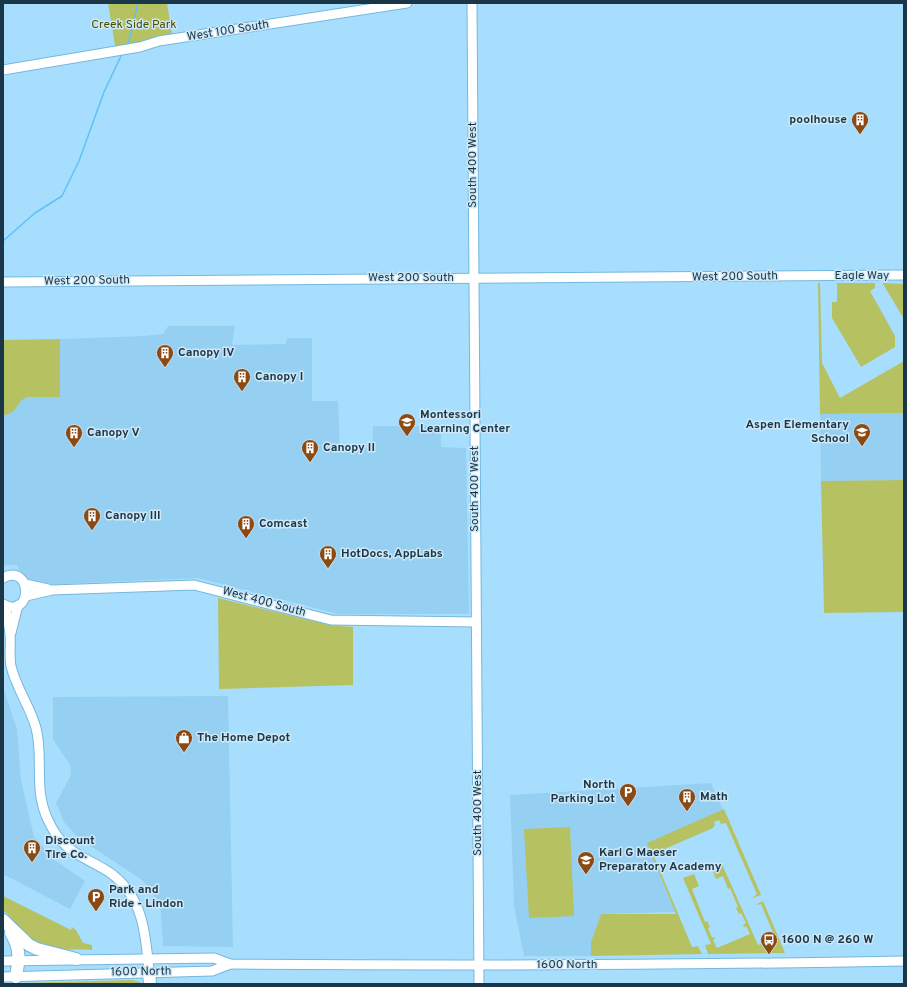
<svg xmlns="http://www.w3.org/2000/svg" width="907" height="987" viewBox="0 0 907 987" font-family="Overpass,sans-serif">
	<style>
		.built { fill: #95d0f2 }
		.green { fill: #b6c162 }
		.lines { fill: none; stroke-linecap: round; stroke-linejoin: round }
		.stream { stroke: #5dc2f8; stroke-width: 1.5 }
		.secondary-casing { stroke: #74b7de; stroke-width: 11 }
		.highway-casing { stroke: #74b7de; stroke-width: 14 }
		.secondary { stroke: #fff; stroke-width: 9 }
		.highway { stroke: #fff; stroke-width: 12 }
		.labels { text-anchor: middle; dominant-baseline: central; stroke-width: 3; stroke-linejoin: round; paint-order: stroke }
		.park-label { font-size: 12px; fill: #484e00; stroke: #cde7f7 }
		.street-label { font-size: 12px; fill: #1b3747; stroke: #cde7f7 }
		.poi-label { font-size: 12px; font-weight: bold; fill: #1b3747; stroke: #cde7f7; text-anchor: start }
	</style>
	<rect width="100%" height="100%" fill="#a8defd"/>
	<g class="built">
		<polygon points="168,326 235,326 232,345 286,344 287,338 312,338 312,401 338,401 340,449 372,448 373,426 441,426 441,447 466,448 469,614 338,614 198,578 38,585 23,579 17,565 5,565 3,570 3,416 13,412 22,400 27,397 60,397 60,339 143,336 163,334"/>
		<polygon points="904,413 904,480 821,481 820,414"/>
		<polygon points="3,687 17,729 21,780 34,837 52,858 85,881 70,909 3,874"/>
		<polygon points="228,696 233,947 163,946 160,903 142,880 77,837 64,822 56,803 71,775 70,765 53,739 53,697"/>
		<polygon points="711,783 723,810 648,844 675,912 601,914 591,942 591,956 524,956 514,906 510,795"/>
	</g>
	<g class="green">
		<polygon points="108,3 167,3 173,40 116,51"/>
		<polygon points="818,283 820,283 822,363 840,398 904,361 904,413 820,414"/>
		<polygon points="837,283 875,283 875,288 870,291 895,336 895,347 861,367 832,318 832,302 837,302"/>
		<polygon points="883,283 904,284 904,319 883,284"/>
		<polygon points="60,339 60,397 27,397 22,400 13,412 3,416 3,340"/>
		<polygon points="904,480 904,612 824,613 821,481"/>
		<polygon points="218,598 330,625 353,627 353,685 219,689"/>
		<polygon points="724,809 761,895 752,898 757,894 726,823 721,824 719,820 714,822 715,825 713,828 653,854 692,947 698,946 702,954 591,956 591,942 601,914 676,914 647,843"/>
		<polygon points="570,827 574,916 529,918 524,829"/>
		<polygon points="721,862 758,945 764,943 767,949 777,942 761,904 755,905 763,901 785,953 708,954 705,945 711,944 683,878 694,874 699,886 692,889 705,922 707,921 710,927 708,928 712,938 714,937 715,939 713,940 717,948 750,934 746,926 744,927 743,925 746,923 741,913 739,914 736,908 738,907 730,888 728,889 723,876 716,879 711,866"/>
		<path d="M3 896 71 930 72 927 76 930 83 943 92 945V950C70 949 44 953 26 936 18 928 12 917 3 910Z"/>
		<polygon points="132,980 140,982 140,984 22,983"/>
	</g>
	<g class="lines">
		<g class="stream">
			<polyline points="127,46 130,37 138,3"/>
			<polyline points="3,241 35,213 62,196 79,161 104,92 122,54"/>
		</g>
		<defs>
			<g id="secondary">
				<polyline points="472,3 479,984"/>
				<polyline points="3,70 140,47 159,41 407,3"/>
				<polyline points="3,282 904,275"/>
				<path d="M3 578C33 562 33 621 3 604"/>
				<polyline points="25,584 48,589"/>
				<polyline points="26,596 52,590 194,585 331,620 476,622"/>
				<path d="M5 606C7 615 9 625 10 635 11 645 9 656 11 666 16 688 30 706 36 728 44 758 33 789 48 820 63 853 82 855 109 872 143 895 146 935 149 972"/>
				<polyline points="11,633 18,605"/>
				<path d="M3 961 214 958 230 964C455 966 679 965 904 961"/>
				<polyline points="3,977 212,971 230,964"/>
			</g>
			<g id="highway">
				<polyline points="3,920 29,945 37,949 76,959"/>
				<path d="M11 933C21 949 19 960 16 977"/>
				<polyline points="149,972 150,984"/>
			</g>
		</defs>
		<use href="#secondary" class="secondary-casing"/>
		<use href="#highway" class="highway-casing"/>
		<use href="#secondary" class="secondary"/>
		<use href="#highway" class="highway"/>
	</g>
	<defs>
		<symbol id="building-pin" viewBox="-11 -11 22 30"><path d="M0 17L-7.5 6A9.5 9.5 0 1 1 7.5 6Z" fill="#8b4a14" stroke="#cde7f7"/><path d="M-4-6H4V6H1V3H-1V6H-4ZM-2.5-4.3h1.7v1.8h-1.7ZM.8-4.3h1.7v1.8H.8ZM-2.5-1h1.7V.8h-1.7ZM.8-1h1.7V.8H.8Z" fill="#fff"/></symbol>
		<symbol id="school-pin" viewBox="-11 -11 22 30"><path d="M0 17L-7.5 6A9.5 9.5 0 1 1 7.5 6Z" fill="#8b4a14" stroke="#cde7f7"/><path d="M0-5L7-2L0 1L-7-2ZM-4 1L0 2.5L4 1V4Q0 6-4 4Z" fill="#fff"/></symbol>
		<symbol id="shop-pin" viewBox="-11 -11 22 30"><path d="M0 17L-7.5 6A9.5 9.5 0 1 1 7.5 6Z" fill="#8b4a14" stroke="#cde7f7"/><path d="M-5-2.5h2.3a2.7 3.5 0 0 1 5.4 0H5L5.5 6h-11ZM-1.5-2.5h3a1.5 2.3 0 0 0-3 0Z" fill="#fff"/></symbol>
		<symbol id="parking-pin" viewBox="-11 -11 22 30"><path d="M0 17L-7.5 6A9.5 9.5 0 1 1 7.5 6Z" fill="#8b4a14" stroke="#cde7f7"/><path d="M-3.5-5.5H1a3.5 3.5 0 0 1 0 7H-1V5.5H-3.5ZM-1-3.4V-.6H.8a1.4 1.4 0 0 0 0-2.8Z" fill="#fff"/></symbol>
		<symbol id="bus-pin" viewBox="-11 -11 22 30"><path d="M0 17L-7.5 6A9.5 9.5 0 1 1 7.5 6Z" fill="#8b4a14" stroke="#cde7f7"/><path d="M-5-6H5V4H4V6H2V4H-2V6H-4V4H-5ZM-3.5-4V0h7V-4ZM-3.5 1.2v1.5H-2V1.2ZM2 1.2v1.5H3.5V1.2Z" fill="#fff"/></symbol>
	</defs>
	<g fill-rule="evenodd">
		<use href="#building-pin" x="850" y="110" width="20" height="27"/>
		<use href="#building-pin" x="155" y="343" width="20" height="27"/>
		<use href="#building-pin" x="232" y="367" width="20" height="27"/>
		<use href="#school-pin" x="397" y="412" width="20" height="27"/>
		<use href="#school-pin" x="852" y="422" width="20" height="27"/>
		<use href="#building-pin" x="64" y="423" width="20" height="27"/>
		<use href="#building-pin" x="300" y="438" width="20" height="27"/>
		<use href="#building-pin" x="82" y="506" width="20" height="27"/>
		<use href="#building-pin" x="236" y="514" width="20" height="27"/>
		<use href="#building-pin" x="318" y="544" width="20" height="27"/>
		<use href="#shop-pin" x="174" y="728" width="20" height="27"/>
		<use href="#parking-pin" x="618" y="782" width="20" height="27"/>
		<use href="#building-pin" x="677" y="787" width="20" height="27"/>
		<use href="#building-pin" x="22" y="838" width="20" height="27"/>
		<use href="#school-pin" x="576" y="850" width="20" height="27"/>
		<use href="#parking-pin" x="86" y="887" width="20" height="27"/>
		<use href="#bus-pin" x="759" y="930" width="20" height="27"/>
	</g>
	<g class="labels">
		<g class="park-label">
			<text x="134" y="25">Creek Side Park</text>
		</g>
		<g class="street-label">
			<text transform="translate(228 31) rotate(-9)">West 100 South</text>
			<text transform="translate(473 165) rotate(-90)">South 400 West</text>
			<text x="862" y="276">Eagle Way</text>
			<text transform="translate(735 277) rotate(-1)">West 200 South</text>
			<text x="411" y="278">West 200 South</text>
			<text transform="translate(87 281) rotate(-1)">West 200 South</text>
			<text transform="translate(475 489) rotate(-90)">South 400 West</text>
			<text transform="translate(264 602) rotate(15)">West 400 South</text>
			<text transform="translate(478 813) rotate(-90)">South 400 West</text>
			<text x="567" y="965">1600 North</text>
			<text transform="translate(141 972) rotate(-1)">1600 North</text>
		</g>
		<g class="poi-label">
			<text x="847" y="120" text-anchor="end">poolhouse</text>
			<text x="178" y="353">Canopy IV</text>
			<text x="255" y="377">Canopy I</text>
			<text x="420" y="415">Montessori<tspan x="420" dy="14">Learning Center</tspan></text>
			<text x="849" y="425" text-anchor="end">Aspen Elementary<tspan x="849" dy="14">School</tspan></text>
			<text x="87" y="433">Canopy V</text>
			<text x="323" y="448">Canopy II</text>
			<text x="105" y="516">Canopy III</text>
			<text x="259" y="524">Comcast</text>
			<text x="341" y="554">HotDocs, AppLabs</text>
			<text x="197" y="738">The Home Depot</text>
			<text x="615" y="785" text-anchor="end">North<tspan x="615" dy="14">Parking Lot</tspan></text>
			<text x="700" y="797">Math</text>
			<text x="45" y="841">Discount<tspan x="45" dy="14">Tire Co.</tspan></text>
			<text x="599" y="853">Karl G Maeser<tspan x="599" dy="14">Preparatory Academy</tspan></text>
			<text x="109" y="890">Park and<tspan x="109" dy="14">Ride - Lindon</tspan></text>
			<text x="782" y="940">1600 N @ 260 W</text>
		</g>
	</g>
	<rect width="907" height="987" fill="none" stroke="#1b3747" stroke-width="8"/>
</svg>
